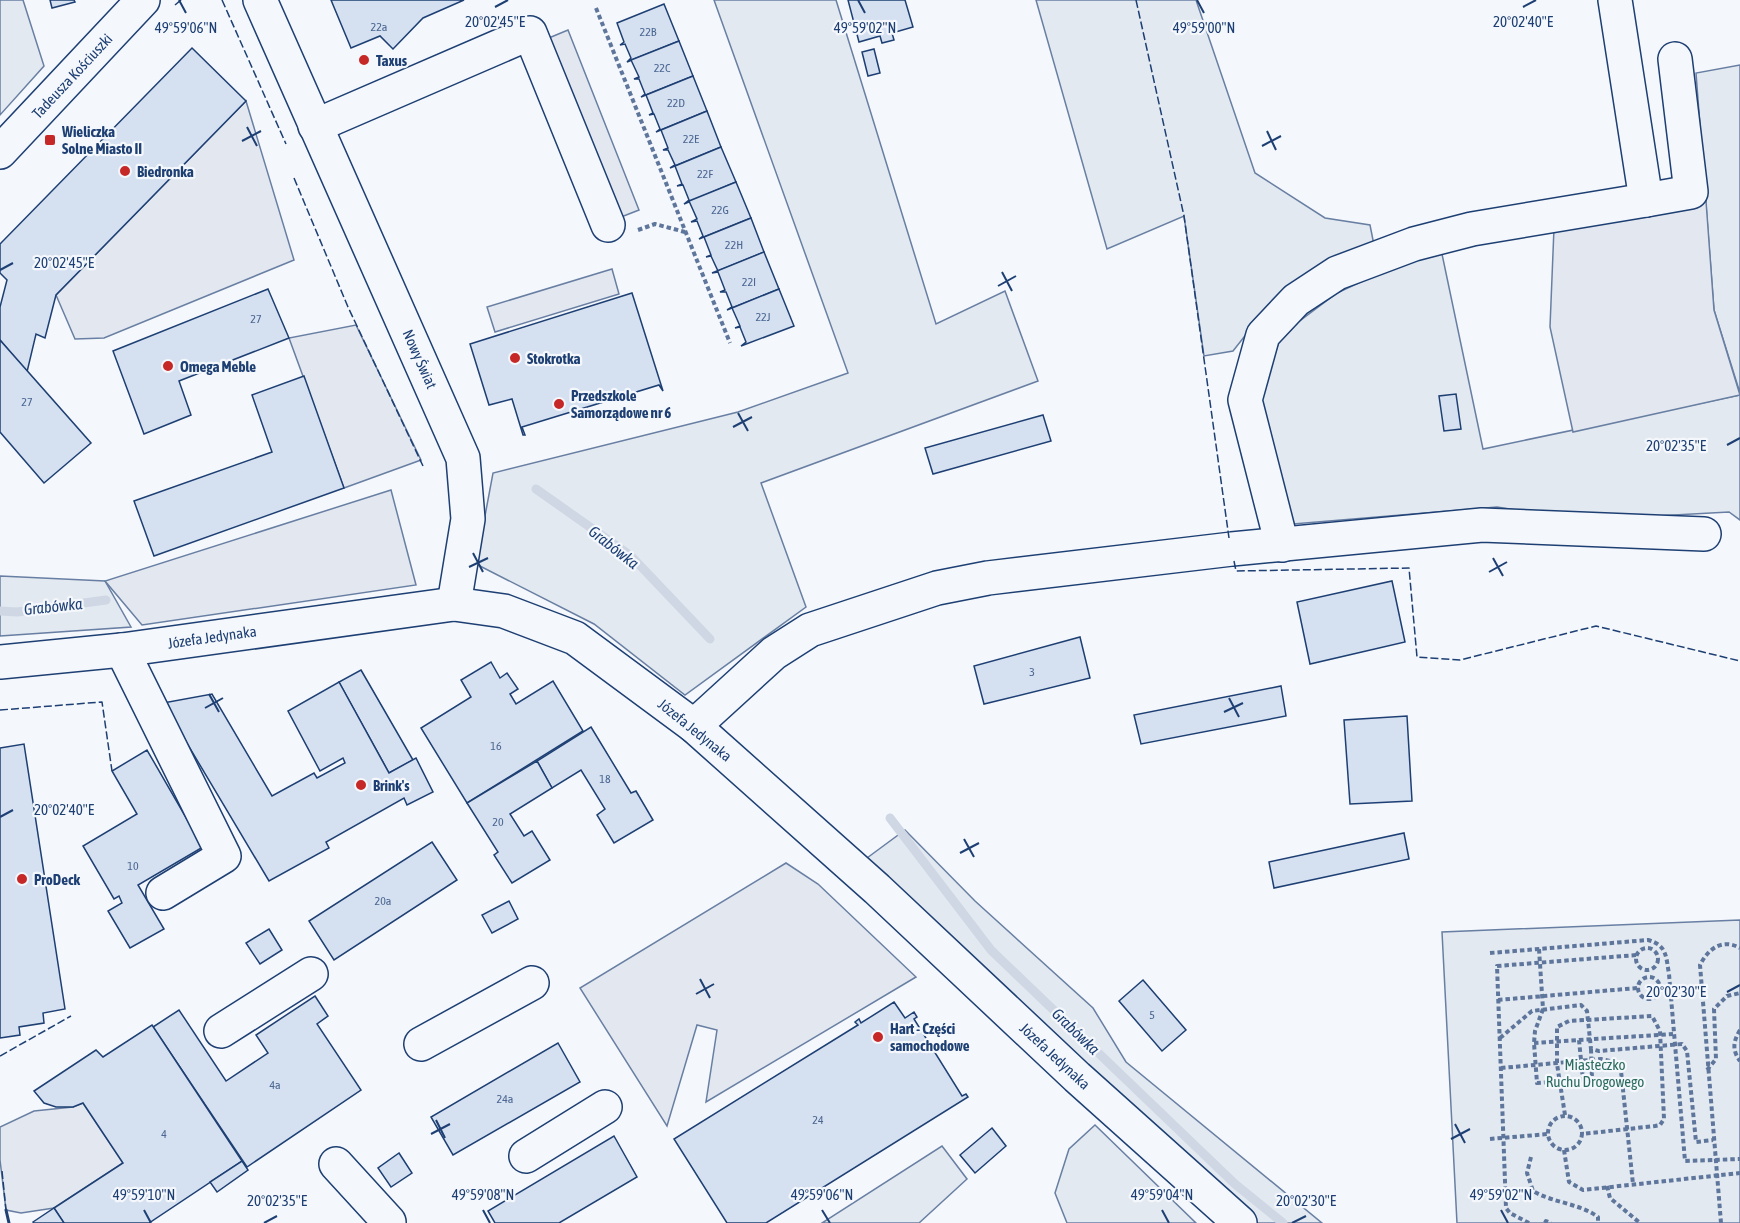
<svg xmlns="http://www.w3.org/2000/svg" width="1740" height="1223" viewBox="0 0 1740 1223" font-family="'Asap Condensed',sans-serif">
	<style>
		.green { fill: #e3e9f0; stroke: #687fa3; stroke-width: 1.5 }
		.parking { fill: #e3e8f0; stroke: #687fa3; stroke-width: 1.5 }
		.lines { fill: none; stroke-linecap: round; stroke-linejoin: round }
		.stream { stroke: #cfd7e4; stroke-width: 9 }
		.building { fill: #d5e0f0; stroke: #1d3f73; stroke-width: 1.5 }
		.minor-casing { stroke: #1d3f73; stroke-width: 36 }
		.path { stroke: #5e769c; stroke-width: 4; stroke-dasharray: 4.5 3; stroke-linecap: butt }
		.minor { stroke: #f4f7fb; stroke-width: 33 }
		.fence { stroke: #1d3f73; stroke-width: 1.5; stroke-dasharray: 8 3; stroke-linecap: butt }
		.wall { stroke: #1d3f73; stroke-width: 3 }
		.ticks { fill: none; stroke: #1d3f73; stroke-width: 2 }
		.poi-dot { fill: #c62828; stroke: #f4f7fb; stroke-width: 2 }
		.labels { text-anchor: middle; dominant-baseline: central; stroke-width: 4.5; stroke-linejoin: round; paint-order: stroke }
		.number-label { font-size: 12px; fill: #4b6792 }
		.poi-label { font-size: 15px; font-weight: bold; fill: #1d3f73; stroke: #f4f7fb; text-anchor: start }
		.street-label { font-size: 15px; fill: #1d3f73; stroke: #f4f7fb }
		.park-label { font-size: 15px; fill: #2c6c60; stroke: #f4f7fb }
		.water-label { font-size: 16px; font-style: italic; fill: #1d3f73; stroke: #f4f7fb }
		.ticks-label { font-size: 15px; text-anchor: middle; fill: #1d3f73; stroke: #f4f7fb; stroke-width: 4.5; stroke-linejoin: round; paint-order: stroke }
	</style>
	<rect width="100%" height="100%" fill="#f4f7fb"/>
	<g class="green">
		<polygon points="0,0 23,0 44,66 0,115"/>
		<polygon points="714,0 836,0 936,324 1005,291 1038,381 761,483 806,607 685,695 594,624 476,564 493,473 738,412 848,373"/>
		<polygon points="1036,0 1196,0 1255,173 1325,218 1370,225 1375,250 1313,272 1270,304 1233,351 1204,356 1184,216 1107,249"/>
		<polygon points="1740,65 1740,393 1714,310 1696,73"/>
		<polygon points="1442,254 1483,449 1740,395 1740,520 1729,512 1582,520 1497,507 1293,524 1261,398 1281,335 1337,293 1397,265"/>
		<polygon points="0,576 105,581 131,627 0,636"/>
		<polygon points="905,830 975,901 1093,1008 1126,1062 1322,1223 1257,1223 1048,1037 867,858"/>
		<polygon points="1740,920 1740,1223 1457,1223 1442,932"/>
		<polygon points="1095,1125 1196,1223 1067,1223 1055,1193 1069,1149"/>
		<polygon points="942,1146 967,1179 919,1223 822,1223"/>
	</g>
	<g class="parking">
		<polygon points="568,30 639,210 616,219 544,40"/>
		<polygon points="246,101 294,260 104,338 75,339 56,295"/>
		<polygon points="1706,201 1714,310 1740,395 1573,432 1550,327 1554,228"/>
		<polygon points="612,269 619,294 495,332 487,307"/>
		<polygon points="356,325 421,460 344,488 289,338"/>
		<polygon points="391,490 416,585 142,625 105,581"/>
		<polygon points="786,863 818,884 916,977 706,1102 717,1030 697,1025 667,1126 580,988"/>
		<polygon points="83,1103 123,1163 54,1208 21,1213 6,1210 0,1160 0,1127 34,1111 73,1107"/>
	</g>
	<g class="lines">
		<g class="stream">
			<polyline points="536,489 631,556 710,639"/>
			<polyline points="0,611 17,612 106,600"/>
			<polyline points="890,818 991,950 1235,1184 1283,1223"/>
		</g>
	</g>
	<g class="building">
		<polygon points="50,0 74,0 75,2 52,8"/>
		<polygon points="331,0 464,0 423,18 393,49 380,36 351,48"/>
		<polygon points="848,0 905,0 913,27 892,33 894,40 882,43 880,36 859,42"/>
		<polygon points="664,4 679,41 627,62 631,58 625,44 620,45 624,42 617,23"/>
		<polygon points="679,41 693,76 641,97 645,94 639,79 634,79 639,77 631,60"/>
		<polygon points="192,48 246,101 56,295 45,338 36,334 27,372 0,340 0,307 7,280 0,273 0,244"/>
		<polygon points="874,49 880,73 868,76 862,52"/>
		<polygon points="693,76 707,111 656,132 660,129 654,114 649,115 653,113 646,95"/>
		<polygon points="707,111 721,147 670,168 675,165 668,150 663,150 668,148 661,130"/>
		<polygon points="721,147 736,182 684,204 689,200 683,185 677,186 682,184 675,166"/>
		<polygon points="736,182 751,218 699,239 703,236 697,221 691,222 697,219 689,201"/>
		<polygon points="751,218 764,252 718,271 711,256 706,257 711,255 704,237"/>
		<polygon points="764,252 779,289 727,310 732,307 726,292 720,292 725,290 718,272 712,273"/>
		<polygon points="268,289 289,338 179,381 191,415 144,434 113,351"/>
		<polygon points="779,289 794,326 741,346 746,342 740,327 735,328 740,326 732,308"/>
		<polygon points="632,293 663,391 659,385 522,427 525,435 523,435 512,399 489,405 470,344"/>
		<polygon points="0,340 91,443 44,483 0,432"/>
		<polygon points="304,376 344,488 154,556 134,501 272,452 252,395"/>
		<polygon points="1456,394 1461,429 1444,431 1439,396"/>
		<polygon points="1043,415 1051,441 933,474 925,448"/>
		<polygon points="1392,581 1405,642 1310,664 1297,602"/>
		<polygon points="1080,637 1090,678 984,704 974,666"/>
		<polygon points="491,662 500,678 507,673 518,689 510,694 516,704 553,681 583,731 467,803 421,728 471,697 461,680"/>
		<polygon points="361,670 413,760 389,773 339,682"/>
		<polygon points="339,682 389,773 416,758 433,792 407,805 404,798 326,842 329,848 269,881 163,703 212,694 272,796 314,773 317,778 345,763 343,758 320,771 288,711"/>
		<polygon points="1281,686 1286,716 1141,744 1134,715"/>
		<polygon points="1407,716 1412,801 1350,804 1344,720"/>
		<polygon points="591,727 631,793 636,791 653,820 614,843 597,815 605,809 581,770 552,788 537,761"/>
		<polygon points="24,744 65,1009 43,1013 44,1023 19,1027 20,1035 0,1038 0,748"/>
		<polygon points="147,750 203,847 138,885 164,929 130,948 108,911 122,903 119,896 114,899 83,846 137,814 112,771"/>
		<polygon points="537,761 552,788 510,814 524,836 532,831 550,860 512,883 494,855 498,852 467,803"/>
		<polygon points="1404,833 1409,859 1274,888 1269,862"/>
		<polygon points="432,842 457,880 334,960 309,921"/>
		<polygon points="509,901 518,919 492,933 482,915"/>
		<polygon points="269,929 282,950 260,964 246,943"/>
		<polygon points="1143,980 1186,1030 1162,1051 1119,1001"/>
		<polygon points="315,996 328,1016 317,1024 361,1090 247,1167 153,1027 179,1010 226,1081 268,1053 256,1035"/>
		<polygon points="894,1002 905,1018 914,1012 917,1017 914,1019 962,1096 966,1094 968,1097 766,1223 727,1223 674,1139 858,1025 855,1022 859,1019 861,1023"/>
		<polygon points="152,1025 242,1161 149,1223 64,1223 54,1208 123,1163 83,1103 73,1107 56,1107 44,1103 34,1091 96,1050 103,1057"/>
		<polygon points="558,1043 580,1082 453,1155 431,1117"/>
		<polygon points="992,1128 1006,1146 975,1173 960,1155"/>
		<polygon points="614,1136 637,1177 559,1223 495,1223 488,1211"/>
		<polygon points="399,1153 412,1173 391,1187 378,1168"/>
		<polygon points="242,1161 248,1170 217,1192 210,1182"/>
		<polygon points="54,1208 64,1223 34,1223 33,1222"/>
	</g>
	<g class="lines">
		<defs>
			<g id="minor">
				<polyline points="260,0 463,458 468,519 454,604"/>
				<polyline points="315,126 530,33 608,225"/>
				<polyline points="0,152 143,0"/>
				<polyline points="1646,200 1691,192 1675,59"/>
				<polyline points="1282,545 1245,400 1263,335 1296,300 1337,273 1414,244 1472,229 1646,200 1615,0"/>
				<polyline points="122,650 224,856 163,893"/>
				<polyline points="0,662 122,650 454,604 504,611 575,638 694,726 877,889 1077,1077 1240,1223"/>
				<polyline points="694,726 774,653 810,630 937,588 988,578 1232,549 1482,525 1704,534"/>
				<polyline points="221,1031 311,974"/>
				<polyline points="421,1044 532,983"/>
				<polyline points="526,1156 605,1107"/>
				<polyline points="336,1164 389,1222 387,1223"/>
			</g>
		</defs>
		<use href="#minor" class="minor-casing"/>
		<g class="path">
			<polyline points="596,8 730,343"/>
			<polyline points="638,230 655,224 685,232"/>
			<circle cx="1647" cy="959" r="11"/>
			<path d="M1490 953 1648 940C1667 945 1666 957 1669 974L1685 1161 1740 1159"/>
			<circle cx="1649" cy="988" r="11"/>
			<polyline points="1498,1000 1637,988"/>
			<path d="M1740 1030C1733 1042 1732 1050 1740 1061"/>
			<polyline points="1500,1038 1532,1011 1581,1005 1587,1011 1591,1049 1599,1051 1682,1044 1687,1051 1696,1142 1713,1140"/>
			<polyline points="1579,1040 1673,1034"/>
			<polyline points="1534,1043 1579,1040 1583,1080 1537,1083 1534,1043 1535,1031 1543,1009 1539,949"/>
			<polyline points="1591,1049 1592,1079"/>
			<polyline points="1501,1068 1601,1059 1615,1062 1621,1071 1633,1184"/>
			<polyline points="1707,1070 1716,1059 1714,1009 1727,996 1740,993"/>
			<polyline points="1565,1115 1557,1064 1557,1027 1569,1021 1652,1016 1660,1031 1664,1119 1660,1125 1655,1126 1582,1134"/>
			<circle cx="1565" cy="1133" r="17"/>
			<polyline points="1490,1139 1548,1134"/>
			<polyline points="1564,1150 1569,1182 1583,1190 1740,1173"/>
			<path d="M1531 1157 1527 1173 1533 1191C1553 1203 1579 1203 1598 1217V1223"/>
			<polyline points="1607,1186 1610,1198 1640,1223"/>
			<polyline points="1529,1223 1510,1213 1506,1208 1497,966 1637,955"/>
			<polyline points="1545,1223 1546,1221 1551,1223"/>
			<path d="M1721 1223 1700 965C1708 949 1722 938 1740 948"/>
		</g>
		<use href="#minor" class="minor"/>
		<g class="fence">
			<polyline points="222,0 286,144"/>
			<polyline points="1136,0 1184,216 1229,538"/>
			<polyline points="175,5 181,0"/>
			<polyline points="294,178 348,307 423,466"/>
			<polyline points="1234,561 1236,571 1409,568 1417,657 1460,660 1596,626 1740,661"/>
			<polyline points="0,710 102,702 112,771"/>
			<polyline points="0,1056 71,1016"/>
			<polyline points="2,1171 6,1210"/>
		</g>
		<polyline class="wall" points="6,1210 9,1223"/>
	</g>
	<path class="ticks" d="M179 0 186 13M858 0 865 13M1197 0 1204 13M495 7 508 0M1523 7 1536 0M247 127 257 146M1267 131 1276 150M242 141 261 131M1262 146 1281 136M0 270 13 263M1002 272 1012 291M998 286 1016 276M738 413 748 431M733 427 752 417M1727 445 1740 438M473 553 483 572M1493 558 1503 576M469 567 488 558M1489 572 1507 562M209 694 219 712M1229 698 1239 717M205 708 223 698M1224 712 1243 703M0 817 13 810M964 839 974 857M960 853 979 843M700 979 710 998M1727 992 1740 985M696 994 714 984M436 1120 445 1138M1455 1124 1465 1143M431 1134 450 1124M1451 1139 1470 1129M144 1210 151 1223M483 1210 490 1223M822 1210 830 1223M1162 1210 1169 1223M1501 1210 1508 1223M264 1223 277 1216M1292 1223 1306 1216"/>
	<g class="poi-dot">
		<circle cx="364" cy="60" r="6"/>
		<rect x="44" y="134" width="12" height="12" rx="3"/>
		<circle cx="125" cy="171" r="6"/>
		<circle cx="515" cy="358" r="6"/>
		<circle cx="168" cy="366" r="6"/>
		<circle cx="559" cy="404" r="6"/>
		<circle cx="361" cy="785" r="6"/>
		<circle cx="22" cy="879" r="6"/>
		<circle cx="878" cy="1037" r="6"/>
	</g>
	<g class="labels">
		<g class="number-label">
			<text x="379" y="27">22a</text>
			<text x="648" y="32">22B</text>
			<text x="662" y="68">22C</text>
			<text x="676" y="103">22D</text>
			<text x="691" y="139">22E</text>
			<text x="705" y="174">22F</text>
			<text x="720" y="210">22G</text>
			<text x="734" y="245">22H</text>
			<text x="749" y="282">22I</text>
			<text x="763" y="317">22J</text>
			<text x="256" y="319">27</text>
			<text x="27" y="402">27</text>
			<text x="1032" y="672">3</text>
			<text x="496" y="746">16</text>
			<text x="605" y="779">18</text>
			<text x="498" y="822">20</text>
			<text x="133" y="866">10</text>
			<text x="383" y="901">20a</text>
			<text x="1152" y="1015">5</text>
			<text x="275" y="1085">4a</text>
			<text x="505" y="1099">24a</text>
			<text x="818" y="1120">24</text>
			<text x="164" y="1134">4</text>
		</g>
		<g class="poi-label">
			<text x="376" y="60">Taxus</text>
			<text x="62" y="131">Wieliczka<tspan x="62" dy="17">Solne Miasto II</tspan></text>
			<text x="137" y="171">Biedronka</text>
			<text x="527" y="358">Stokrotka</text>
			<text x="180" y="366">Omega Meble</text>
			<text x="571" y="395">Przedszkole<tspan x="571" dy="17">Samorządowe nr 6</tspan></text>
			<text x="373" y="785">Brink's</text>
			<text x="34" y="879">ProDeck</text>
			<text x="890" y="1028">Hart - Części<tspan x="890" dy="17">samochodowe</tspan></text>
		</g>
		<g class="street-label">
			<text transform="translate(72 76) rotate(-47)">Tadeusza Kościuszki</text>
			<text transform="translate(420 359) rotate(66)">Nowy Świat</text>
			<text transform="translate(212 637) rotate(-8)">Józefa Jedynaka</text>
			<text transform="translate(695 730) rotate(39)">Józefa Jedynaka</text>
			<text transform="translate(1055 1056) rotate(43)">Józefa Jedynaka</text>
		</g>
		<g class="park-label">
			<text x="1595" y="1064">Miasteczko<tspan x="1595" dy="17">Ruchu Drogowego</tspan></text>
		</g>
		<g class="water-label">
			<text transform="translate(614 547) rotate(38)">Grabówka</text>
			<text transform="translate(53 606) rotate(-6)">Grabówka</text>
			<text transform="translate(1076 1031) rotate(44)">Grabówka</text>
		</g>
	</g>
	<g class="ticks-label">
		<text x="495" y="27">20°02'45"E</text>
		<text x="1523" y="27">20°02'40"E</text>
		<text x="186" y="33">49°59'06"N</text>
		<text x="865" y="33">49°59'02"N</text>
		<text x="1204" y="33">49°59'00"N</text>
		<text x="64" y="268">20°02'45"E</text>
		<text x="1676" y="451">20°02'35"E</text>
		<text x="64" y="815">20°02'40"E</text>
		<text x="1676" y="997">20°02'30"E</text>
		<text x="144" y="1200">49°59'10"N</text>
		<text x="483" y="1200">49°59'08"N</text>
		<text x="822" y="1200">49°59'06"N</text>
		<text x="1162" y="1200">49°59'04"N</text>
		<text x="1501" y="1200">49°59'02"N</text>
		<text x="277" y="1206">20°02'35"E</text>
		<text x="1306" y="1206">20°02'30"E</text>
	</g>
</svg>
